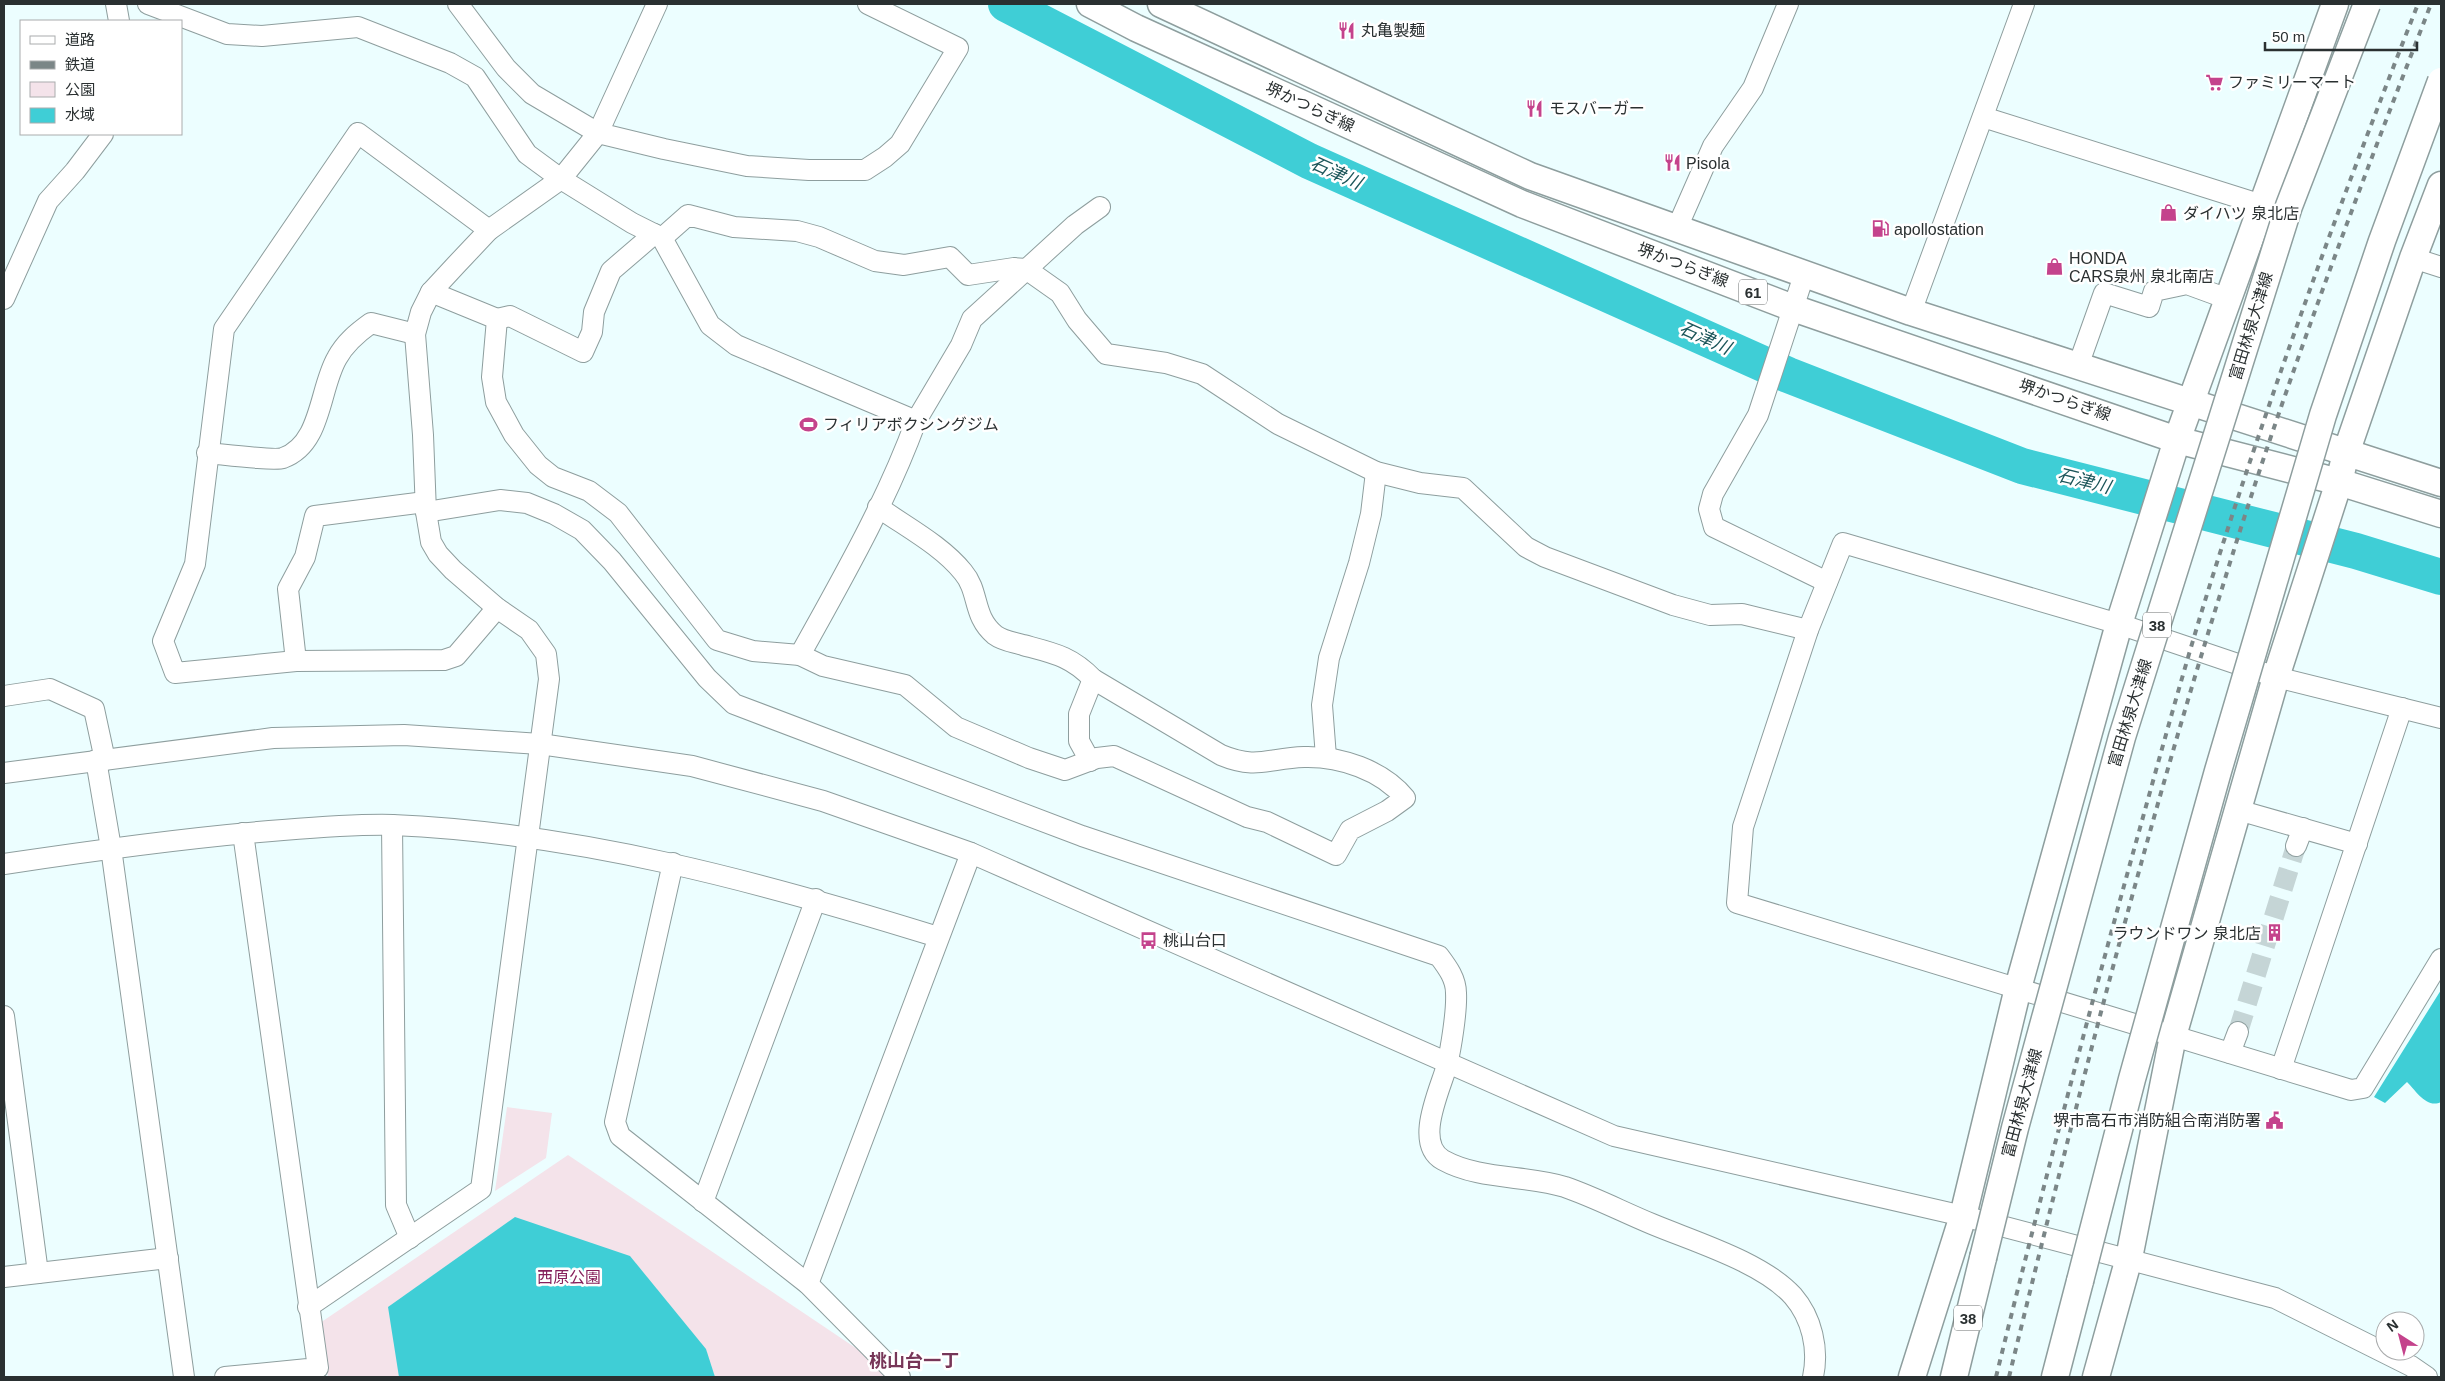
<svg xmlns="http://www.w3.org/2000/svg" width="2445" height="1381" viewBox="0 0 2445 1381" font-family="Helvetica,'Noto Sans JP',sans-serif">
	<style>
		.green { fill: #f4e3ea }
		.water { fill: #3fced6 }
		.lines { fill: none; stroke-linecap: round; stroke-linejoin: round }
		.river { stroke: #3fced6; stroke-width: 36 }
		.minor-tunnel { stroke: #c5d5d6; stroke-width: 20; stroke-dasharray: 20 10; stroke-linecap: butt }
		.minor-casing { stroke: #8e9e9e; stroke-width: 22 }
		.major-casing { stroke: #8e9e9e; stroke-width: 29 }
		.minor { stroke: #fff; stroke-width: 20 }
		.major { stroke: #fff; stroke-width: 26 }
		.rail { stroke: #7b8687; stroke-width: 4; stroke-dasharray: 6 6; stroke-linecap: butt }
		.major-bridge-casing { stroke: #8e9e9e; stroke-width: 29; stroke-linecap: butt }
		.major-bridge { stroke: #fff; stroke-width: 26 }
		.labels { text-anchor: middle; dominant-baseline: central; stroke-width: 5; stroke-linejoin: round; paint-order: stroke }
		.shield { fill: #fff; stroke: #6a6e6f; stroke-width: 1 }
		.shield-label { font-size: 15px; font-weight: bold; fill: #2a3031 }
		.poi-label { font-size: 16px; fill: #2a3031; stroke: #fff; text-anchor: start }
		.street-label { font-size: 16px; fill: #2a3031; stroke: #fff }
		.park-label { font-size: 16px; fill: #85205b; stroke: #fff }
		.water-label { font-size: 18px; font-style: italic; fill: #1c565a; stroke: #fff }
		.neighbourhood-label { font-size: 18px; font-weight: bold; fill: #773658; stroke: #fff }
	</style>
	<rect width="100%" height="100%" fill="#ecfeff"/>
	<g class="green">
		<polygon points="507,1107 552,1113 546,1158 495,1191"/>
		<polygon points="568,1155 899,1377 328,1377 317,1325"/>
	</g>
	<g class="water">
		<path d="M2441 990V1102C2427 1109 2416 1091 2407 1082L2385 1103 2374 1097Z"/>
		<polygon points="515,1217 630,1256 706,1349 715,1377 399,1377 388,1307"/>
	</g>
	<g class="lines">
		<polyline class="river" points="1006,4 1309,161 1788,375 2022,466 2356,551 2441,577"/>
		<polyline class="minor-tunnel" points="2238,1032 2296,846"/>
		<defs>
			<g id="minor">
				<polyline points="116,4 119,21"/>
				<path d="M148 4 227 34 262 36 358 27 450 63 475 77 527 154 561 179 632 223 662 238 710 325 736 345 916 421C886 503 842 579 800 655"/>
				<polyline points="458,4 506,68 532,94 598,133 664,149 747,166 809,170 865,170 885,157 900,144 958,48 868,4"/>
				<polyline points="1983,117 2262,205"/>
				<polyline points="1677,228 1713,146 1753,88 1788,4"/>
				<polyline points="489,230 358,133 224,329 195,564 163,641 175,673 296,661 444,660 456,656 497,608"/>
				<polyline points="662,238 688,215 734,227 797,231 819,237 875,261 904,265 950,257 968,275 1014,268 1026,269 1060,293 1077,320 1106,354 1166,363 1202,374 1278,424 1376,472 1420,483 1463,488 1526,547 1545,557 1673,605 1710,615 1742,614 1808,630"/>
				<polyline points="2413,258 2441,267"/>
				<polyline points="1804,275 1758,415 1713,494 1709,509 1714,527 1827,582"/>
				<path d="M431 292 497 319 492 377 496 402 514 435 538 465 553 477 589 491 618 513 717 640 753 651 800 655 823 666 905 685 956 727 1029 758 1065 770 1097 758 1114 756 1247 817 1267 822 1336 855 1350 830 1387 811 1405 798C1382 770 1340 756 1304 757 1269 758 1257 770 1221 755L1093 679C1071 656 1053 653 1023 645 1013 642 1003 641 995 635 972 616 980 592 963 572 941 545 906 527 878 507"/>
				<polyline points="4,299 48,201 75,171 103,134"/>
				<polyline points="1911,312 2024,4"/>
				<polyline points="497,319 510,316 583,352 592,332 594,312 611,271 654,234"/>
				<polyline points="2078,366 2104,293 2149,307 2154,291 2187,284 2228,299"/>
				<polyline points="916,421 961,345 972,319 1075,225 1100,207"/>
				<path d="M207 453C220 454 274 461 283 458 322 444 319 389 337 358 345 343 357 333 371 323L415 334"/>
				<path d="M426 512 500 500 527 503 554 514 582 530 612 561 707 678 734 704 1082 836 1439 956C1448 968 1456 979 1456 993 1457 1011 1451 1048 1447 1065 1441 1088 1413 1143 1443 1160 1479 1180 1526 1175 1565 1187 1594 1197 1623 1212 1652 1224 1695 1242 1762 1262 1793 1296 1812 1318 1819 1349 1813 1377"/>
				<polyline points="296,661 288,589 305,557 315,516 425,502"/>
				<polyline points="4,696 50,689 94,709 105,760"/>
				<polyline points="2441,718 2276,677 2119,624 1843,543 1808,630 1743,827 1737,903 2351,1090 2363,1088 2441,959"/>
				<polyline points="1326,757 1322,705 1329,658 1359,563 1371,514 1376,472"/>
				<polyline points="96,760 111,848 184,1377"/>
				<polyline points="1090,761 1079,741 1079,714 1093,679"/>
				<polyline points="4,773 273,738 404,735 540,744 692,766 823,801 971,853 1614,1136 1963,1216 2275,1298 2411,1366 2427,1377"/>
				<polyline points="2238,810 2357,844"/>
				<polyline points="392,825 396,1205 410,1238"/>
				<polyline points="2296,846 2303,828"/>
				<polyline points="673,863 615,1122 620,1136 808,1284 900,1377"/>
				<path d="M4 864C97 850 190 837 283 830 320 827 357 824 393 825 580 833 761 882 938 937"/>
				<polyline points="4,1016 38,1273"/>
				<polyline points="2230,1053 2238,1032"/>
				<polyline points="2281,1069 2402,708"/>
				<polyline points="703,1202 816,899"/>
				<polyline points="4,1277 168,1258"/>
				<polyline points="808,1284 971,853"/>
				<polyline points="308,1307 481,1189 549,679 546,654 529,630 497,608 453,570 438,554 431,542 426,512 423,435 415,334 421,312 431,292 456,265 489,230 561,179 598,133 657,4"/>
				<polyline points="225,1377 318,1368 243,833"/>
			</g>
			<g id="major">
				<polyline points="1090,4 1136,28 1522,204 1793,308 2177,440 2339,482 2441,514"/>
				<polyline points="1161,4 1530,176 1911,312 2441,483"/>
				<polyline points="1912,1377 1963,1216 2018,988 2119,624 2177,440 2335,4"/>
				<polyline points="1954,1377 1983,1258"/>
				<polyline points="2055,1377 2080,1281"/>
				<polyline points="2096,1377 2129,1258 2173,1036 2276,677 2339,482 2346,453 2413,258 2441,185"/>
			</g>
		</defs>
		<use href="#minor" class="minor-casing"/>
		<use href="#major" class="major-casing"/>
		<use href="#minor" class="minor"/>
		<use href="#major" class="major"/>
		<g class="rail">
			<path d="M1996 1377C2039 1202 2085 1027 2133 853 2159 760 2184 667 2213 575 2274 382 2344 192 2418 4"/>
			<path d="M2009 1377C2074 1111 2142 843 2224 582 2284 386 2357 194 2431 4"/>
		</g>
		<defs>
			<g id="major-bridge">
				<polyline points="1983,1258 2015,1128 2122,737 2289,206 2367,4"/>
				<polyline points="2080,1281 2132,1079 2218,771 2323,415 2382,241 2441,81"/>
			</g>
		</defs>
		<use href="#major-bridge" class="major-bridge-casing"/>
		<use href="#major-bridge" class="major-bridge"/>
	</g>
	<defs>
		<symbol id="restaurant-bare" viewBox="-9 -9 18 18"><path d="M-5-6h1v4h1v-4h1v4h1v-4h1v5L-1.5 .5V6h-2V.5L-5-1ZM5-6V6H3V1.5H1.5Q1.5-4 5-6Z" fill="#c4438c" stroke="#fff" stroke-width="2.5" paint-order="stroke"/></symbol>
		<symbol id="supermarket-bare" viewBox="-9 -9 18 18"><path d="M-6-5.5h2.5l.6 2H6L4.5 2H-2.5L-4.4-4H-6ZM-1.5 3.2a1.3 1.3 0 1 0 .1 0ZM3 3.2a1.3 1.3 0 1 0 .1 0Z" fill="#c4438c" stroke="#fff" stroke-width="2.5" paint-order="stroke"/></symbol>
		<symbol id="shop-bare" viewBox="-9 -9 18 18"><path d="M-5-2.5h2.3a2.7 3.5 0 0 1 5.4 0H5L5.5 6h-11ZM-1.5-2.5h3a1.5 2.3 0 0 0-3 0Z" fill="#c4438c" stroke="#fff" stroke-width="2.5" paint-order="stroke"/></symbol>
		<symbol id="fuel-bare" viewBox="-9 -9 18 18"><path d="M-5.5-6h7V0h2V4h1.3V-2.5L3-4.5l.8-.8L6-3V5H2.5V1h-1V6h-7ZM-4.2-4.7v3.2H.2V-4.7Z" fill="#c4438c" stroke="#fff" stroke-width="2.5" paint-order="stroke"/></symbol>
		<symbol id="stadium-bare" viewBox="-9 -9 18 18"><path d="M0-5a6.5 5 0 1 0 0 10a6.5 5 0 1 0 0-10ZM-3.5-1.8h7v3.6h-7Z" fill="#c4438c" stroke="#fff" stroke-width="2.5" paint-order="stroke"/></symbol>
		<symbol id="building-bare" viewBox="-9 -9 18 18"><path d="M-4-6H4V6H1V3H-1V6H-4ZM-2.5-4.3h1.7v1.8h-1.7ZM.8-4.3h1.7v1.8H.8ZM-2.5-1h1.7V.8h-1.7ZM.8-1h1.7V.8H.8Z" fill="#c4438c" stroke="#fff" stroke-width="2.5" paint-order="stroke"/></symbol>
		<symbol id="bus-bare" viewBox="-9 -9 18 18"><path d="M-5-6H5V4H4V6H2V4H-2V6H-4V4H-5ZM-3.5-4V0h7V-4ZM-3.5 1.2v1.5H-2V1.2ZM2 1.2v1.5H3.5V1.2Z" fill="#c4438c" stroke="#fff" stroke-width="2.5" paint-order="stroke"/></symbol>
		<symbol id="civic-bare" viewBox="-9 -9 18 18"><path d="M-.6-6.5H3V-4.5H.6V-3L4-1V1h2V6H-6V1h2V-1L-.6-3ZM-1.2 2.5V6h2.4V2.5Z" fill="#c4438c" stroke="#fff" stroke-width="2.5" paint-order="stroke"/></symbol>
	</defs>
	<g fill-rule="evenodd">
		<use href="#restaurant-bare" x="1334" y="18" width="25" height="25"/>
		<use href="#supermarket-bare" x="2202" y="70" width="25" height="25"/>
		<use href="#restaurant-bare" x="1522" y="96" width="25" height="25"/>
		<use href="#restaurant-bare" x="1660" y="150" width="25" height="25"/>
		<use href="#shop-bare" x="2156" y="200" width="25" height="25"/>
		<use href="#fuel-bare" x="1868" y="216" width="25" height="25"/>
		<use href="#shop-bare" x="2042" y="254" width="25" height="25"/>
		<use href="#stadium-bare" x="796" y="412" width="25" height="25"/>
		<use href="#building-bare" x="2262" y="920" width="25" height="25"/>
		<use href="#bus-bare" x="1136" y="928" width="25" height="25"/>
		<use href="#civic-bare" x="2262" y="1108" width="25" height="25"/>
	</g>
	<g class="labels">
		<g class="shield">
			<rect x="1739" y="279.5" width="28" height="25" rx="4"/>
			<rect x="2143" y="612.5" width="28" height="25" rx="4"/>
			<rect x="1954" y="1305.5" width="28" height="25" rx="4"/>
		</g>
		<g class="shield-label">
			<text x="1753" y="292">61</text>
			<text x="2157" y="625">38</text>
			<text x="1968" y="1318">38</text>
		</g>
		<g class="poi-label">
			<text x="1361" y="30">丸亀製麺</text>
			<text x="2228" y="82">ファミリーマート</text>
			<text x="1549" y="108">モスバーガー</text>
			<text x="1686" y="163">Pisola</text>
			<text x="2183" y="213">ダイハツ 泉北店</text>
			<text x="1894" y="229">apollostation</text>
			<text x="2069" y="258">HONDA<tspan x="2069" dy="18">CARS泉州 泉北南店</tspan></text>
			<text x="823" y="424">フィリアボクシングジム</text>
			<text x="2261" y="933" text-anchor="end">ラウンドワン 泉北店</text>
			<text x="1163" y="940">桃山台口</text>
			<text x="2261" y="1120" text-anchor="end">堺市高石市消防組合南消防署</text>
		</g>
		<g class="street-label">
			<text transform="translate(1310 107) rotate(25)">堺かつらぎ線</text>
			<text transform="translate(1683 265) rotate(21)">堺かつらぎ線</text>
			<text transform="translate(2251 326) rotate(-73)">富田林泉大津線</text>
			<text transform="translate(2065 400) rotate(19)">堺かつらぎ線</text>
			<text transform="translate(2130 713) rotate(-73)">富田林泉大津線</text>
			<text transform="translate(2022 1103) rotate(-75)">富田林泉大津線</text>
		</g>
		<g class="park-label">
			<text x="569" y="1277">西原公園</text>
		</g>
		<g class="water-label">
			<text transform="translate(1336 173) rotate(24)">石津川</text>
			<text transform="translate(1705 338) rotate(24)">石津川</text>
			<text transform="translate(2084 481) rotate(14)">石津川</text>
		</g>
		<g class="neighbourhood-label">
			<text x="914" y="1361">桃山台一丁</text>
		</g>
	</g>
	<rect width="2445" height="1381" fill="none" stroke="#2a3031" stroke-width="10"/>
	<rect x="20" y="20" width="162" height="115" fill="#ffffff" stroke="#aaacad"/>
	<rect x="30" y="36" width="25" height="8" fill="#ffffff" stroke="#aaacad"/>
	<text x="65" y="45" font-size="15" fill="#2a3031">道路</text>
	<rect x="30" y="61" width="25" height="8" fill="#7b8687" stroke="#aaacad"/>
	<text x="65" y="70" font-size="15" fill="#2a3031">鉄道</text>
	<rect x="30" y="82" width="25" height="15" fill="#f4e3ea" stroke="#aaacad"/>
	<text x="65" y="95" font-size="15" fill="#2a3031">公園</text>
	<rect x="30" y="108" width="25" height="15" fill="#3fced6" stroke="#aaacad"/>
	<text x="65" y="120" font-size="15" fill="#2a3031">水域</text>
	<g transform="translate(2400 1336) rotate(324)"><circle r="24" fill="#ffffff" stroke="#aaacad"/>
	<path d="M0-4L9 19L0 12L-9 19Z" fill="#c4438c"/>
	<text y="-8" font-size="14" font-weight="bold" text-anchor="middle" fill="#2a3031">N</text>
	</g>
	<path d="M2265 42v8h152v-8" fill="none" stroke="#2a3031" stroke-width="2.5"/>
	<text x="2272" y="42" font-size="15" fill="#2a3031" stroke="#ffffff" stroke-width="4" paint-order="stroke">50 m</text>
</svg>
